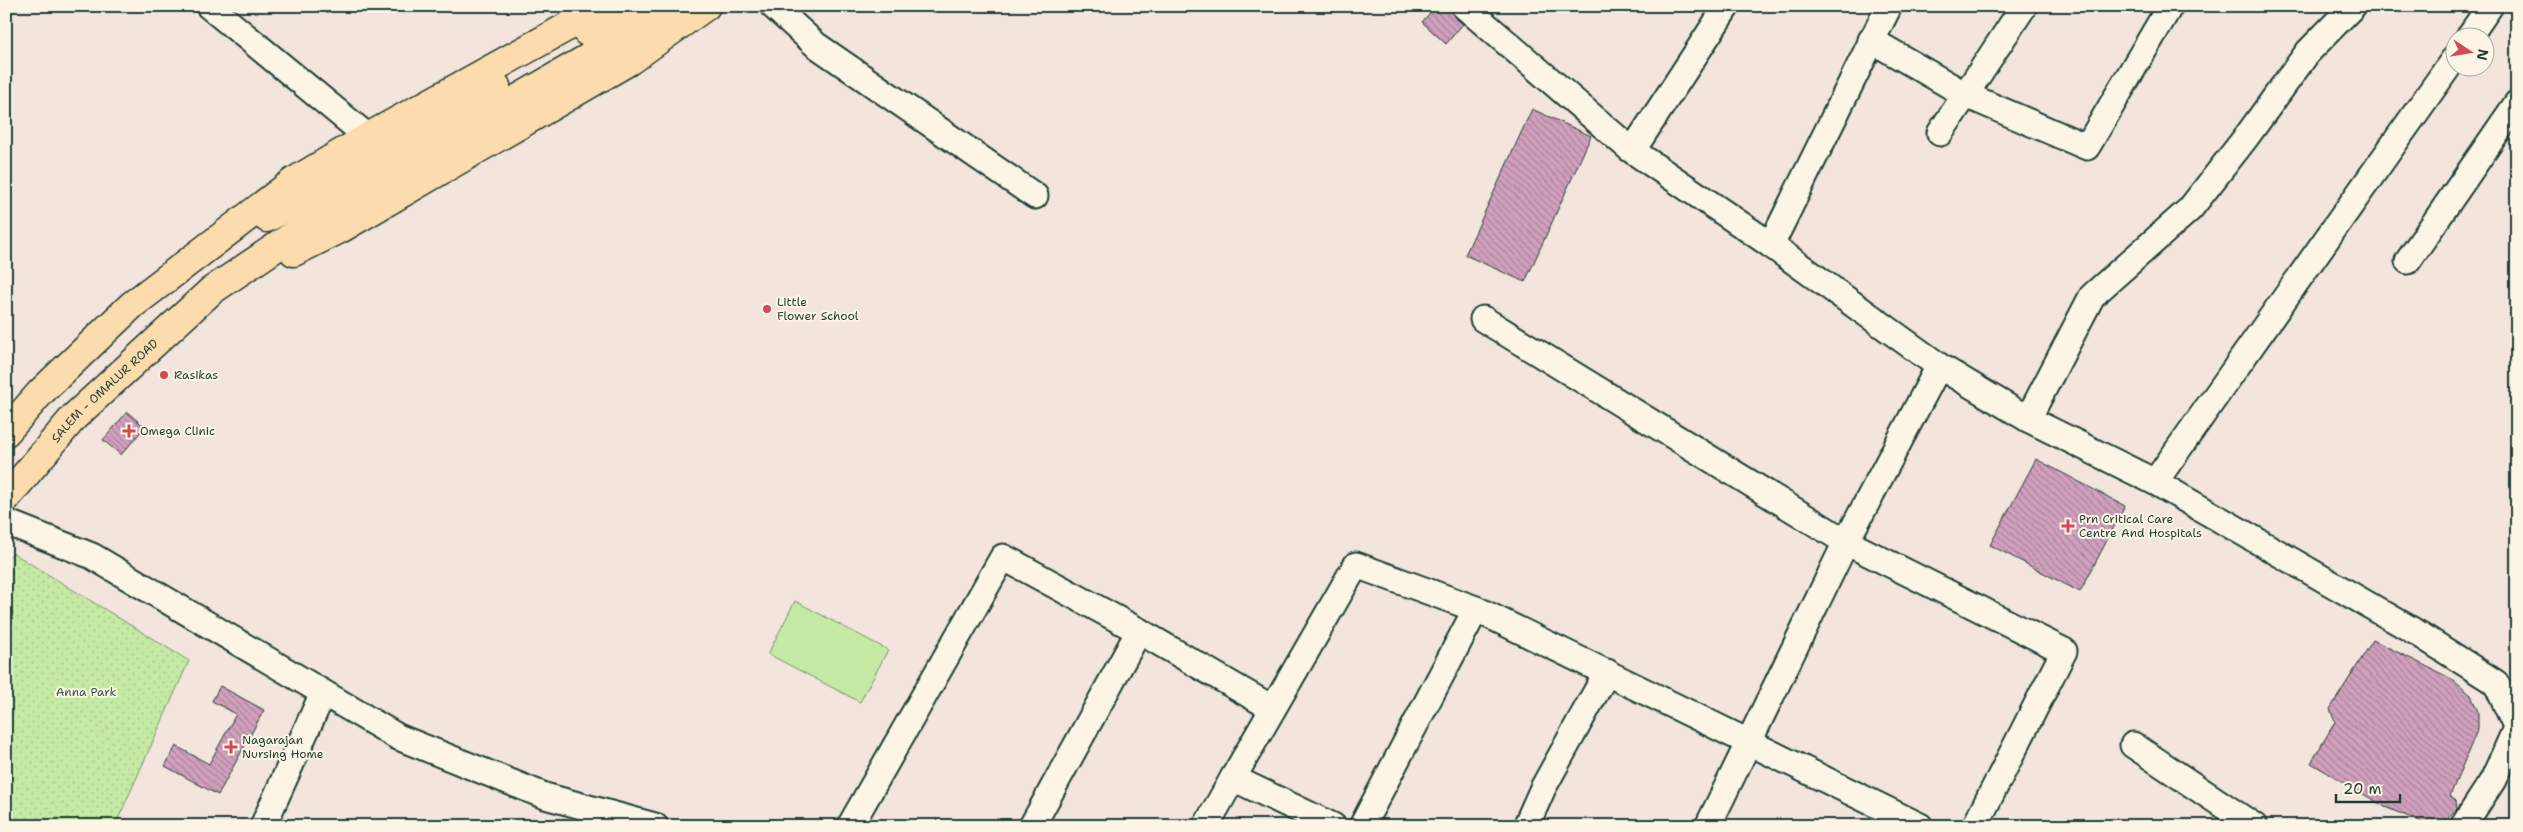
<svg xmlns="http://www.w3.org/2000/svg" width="2523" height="832" viewBox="0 0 2523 832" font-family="'Shantell Sans',sans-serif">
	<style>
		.park { fill: url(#park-dots); stroke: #72946c }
		.garden { fill: #c5eaa4; stroke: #72946c }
		.building { fill: url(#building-back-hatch); stroke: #1f3d34 }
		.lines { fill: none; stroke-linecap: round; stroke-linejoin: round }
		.minor-casing { stroke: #1f3d34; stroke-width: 29 }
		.major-casing { stroke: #1f3d34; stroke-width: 31 }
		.minor { stroke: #fcf5e5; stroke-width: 25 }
		.major { stroke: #fcdcac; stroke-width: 28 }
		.poi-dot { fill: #d1495b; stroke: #fcf5e5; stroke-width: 2 }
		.labels { text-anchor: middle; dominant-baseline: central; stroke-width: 4; stroke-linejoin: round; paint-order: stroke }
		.poi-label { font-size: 12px; fill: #1f3d34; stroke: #fcf5e5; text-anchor: start }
		.street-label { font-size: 12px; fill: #1f3d34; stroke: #fcf5e5 }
		.park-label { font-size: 12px; fill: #385745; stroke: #fcf5e5 }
	</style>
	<defs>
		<pattern id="park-dots" width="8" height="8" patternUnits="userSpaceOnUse" patternTransform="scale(1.25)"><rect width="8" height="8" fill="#c5eaa4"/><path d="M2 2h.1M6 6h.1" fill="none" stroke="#a9ca8e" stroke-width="1.8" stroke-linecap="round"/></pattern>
		<pattern id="building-back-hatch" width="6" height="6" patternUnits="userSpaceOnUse" patternTransform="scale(1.25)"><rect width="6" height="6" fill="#d1a0bd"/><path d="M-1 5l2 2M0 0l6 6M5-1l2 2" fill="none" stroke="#a9849a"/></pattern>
	</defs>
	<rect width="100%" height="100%" fill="#f3e4dd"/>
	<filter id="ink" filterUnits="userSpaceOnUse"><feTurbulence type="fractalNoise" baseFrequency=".02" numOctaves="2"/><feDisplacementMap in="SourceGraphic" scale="10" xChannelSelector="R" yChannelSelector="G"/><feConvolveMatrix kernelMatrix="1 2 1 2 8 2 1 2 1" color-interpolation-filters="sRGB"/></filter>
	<g filter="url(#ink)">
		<polygon class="park" points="13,553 189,661 115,826 6,826 6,560"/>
		<polygon class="garden" points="795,601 888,650 860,702 768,654"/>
		<g class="building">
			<polygon points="1436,6 1450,6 1454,17 1463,24 1446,44 1422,22"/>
			<polygon points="1532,109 1591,136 1525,282 1465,255"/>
			<polygon points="127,412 145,427 121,455 103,440"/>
			<polygon points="2036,459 2125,506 2080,592 1990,545"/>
			<polygon points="2373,640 2450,678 2471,695 2478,712 2478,728 2450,796 2456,801 2457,809 2447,819 2444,826 2431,826 2385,807 2311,763 2335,722 2330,709"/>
			<polygon points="220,686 264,710 218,795 165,766 176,746 209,764 236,714 212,701"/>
		</g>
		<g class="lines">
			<defs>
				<g id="minor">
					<polyline points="209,6 368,137"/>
					<polyline points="773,6 816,45 1035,196"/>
					<polyline points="1464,6 1630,149 1771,245 1939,366 2028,419 2155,482 2419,634 2496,683 2516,726"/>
					<polyline points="2468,38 2490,6"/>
					<polyline points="1871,40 1966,95 2087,147 2170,6"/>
					<polyline points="1940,133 2024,6"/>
					<polyline points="1630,149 1640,139 1727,6"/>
					<polyline points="1771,245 1889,6"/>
					<polyline points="2408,261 2517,103"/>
					<polyline points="1483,319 1846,542 2064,651 1975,826"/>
					<polyline points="2028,419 2092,296 2190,209 2247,136 2308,52 2353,6"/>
					<polyline points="2155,482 2456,56"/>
					<polyline points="6,522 92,556 398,737 545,796 655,826"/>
					<polyline points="2133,745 2254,826"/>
					<polyline points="1233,778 1356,565 1476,609 1920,826"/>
					<polyline points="263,826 323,693"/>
					<polyline points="850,826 1003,557 1139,631 1272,708"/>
					<polyline points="1032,826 1139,631"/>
					<polyline points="1206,826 1233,778 1333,826"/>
					<polyline points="1362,826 1476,609"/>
					<polyline points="1526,826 1543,788 1607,672"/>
					<polyline points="1708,826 1846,542 1939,366"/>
					<polyline points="2463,826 2493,780 2517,726"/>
				</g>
				<g id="major">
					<polyline points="587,32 625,6"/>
					<polyline points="267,218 344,177 496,86"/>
					<polyline points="294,252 340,229 629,61 706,6"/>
					<polyline points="6,432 41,392 132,305 293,182 368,137 585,17 600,6"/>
					<path id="s1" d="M6 498 74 417 211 291 359 191 588 58 666 6"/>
				</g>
			</defs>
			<use href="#minor" class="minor-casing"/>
			<use href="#major" class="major-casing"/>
			<use href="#minor" class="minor"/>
			<use href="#major" class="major"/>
		</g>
	</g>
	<g class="poi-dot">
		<circle cx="767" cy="309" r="5"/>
		<circle cx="164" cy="375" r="5"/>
		<path d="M126.5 423.5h5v5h5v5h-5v5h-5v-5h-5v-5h5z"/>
		<path d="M2065.5 518.5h5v5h5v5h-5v5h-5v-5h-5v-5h5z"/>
		<path d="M228.5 739.5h5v5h5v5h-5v5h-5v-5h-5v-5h5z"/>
	</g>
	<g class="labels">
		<g class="poi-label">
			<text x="777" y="302">Little<tspan x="777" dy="14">Flower School</tspan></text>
			<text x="174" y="375">Rasikas</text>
			<text x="140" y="431">Omega Clinic</text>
			<text x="2079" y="519">Prn Critical Care<tspan x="2079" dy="14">Centre And Hospitals</tspan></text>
			<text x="242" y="740">Nagarajan<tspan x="242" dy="14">Nursing Home</tspan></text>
		</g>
		<g class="street-label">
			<text stroke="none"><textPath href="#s1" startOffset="146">SALEM - OMALUR ROAD</textPath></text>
		</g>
		<g class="park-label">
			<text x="86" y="692">Anna Park</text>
		</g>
	</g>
	<rect width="2523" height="832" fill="none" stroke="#fcf5e5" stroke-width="25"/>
	<rect x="12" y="12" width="2498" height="807" fill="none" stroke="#1f3d34" stroke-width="2" filter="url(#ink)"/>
	<g transform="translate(2470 52) rotate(102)"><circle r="24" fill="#fcf5e5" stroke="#a4ab9e"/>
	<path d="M0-4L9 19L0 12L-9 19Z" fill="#d1495b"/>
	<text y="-8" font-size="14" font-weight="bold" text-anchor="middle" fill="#1f3d34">N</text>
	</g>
	<path d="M2336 794v8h64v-8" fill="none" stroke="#1f3d34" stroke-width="2.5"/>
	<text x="2343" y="794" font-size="15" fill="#1f3d34" stroke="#fcf5e5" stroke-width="4" paint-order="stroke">20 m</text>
</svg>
